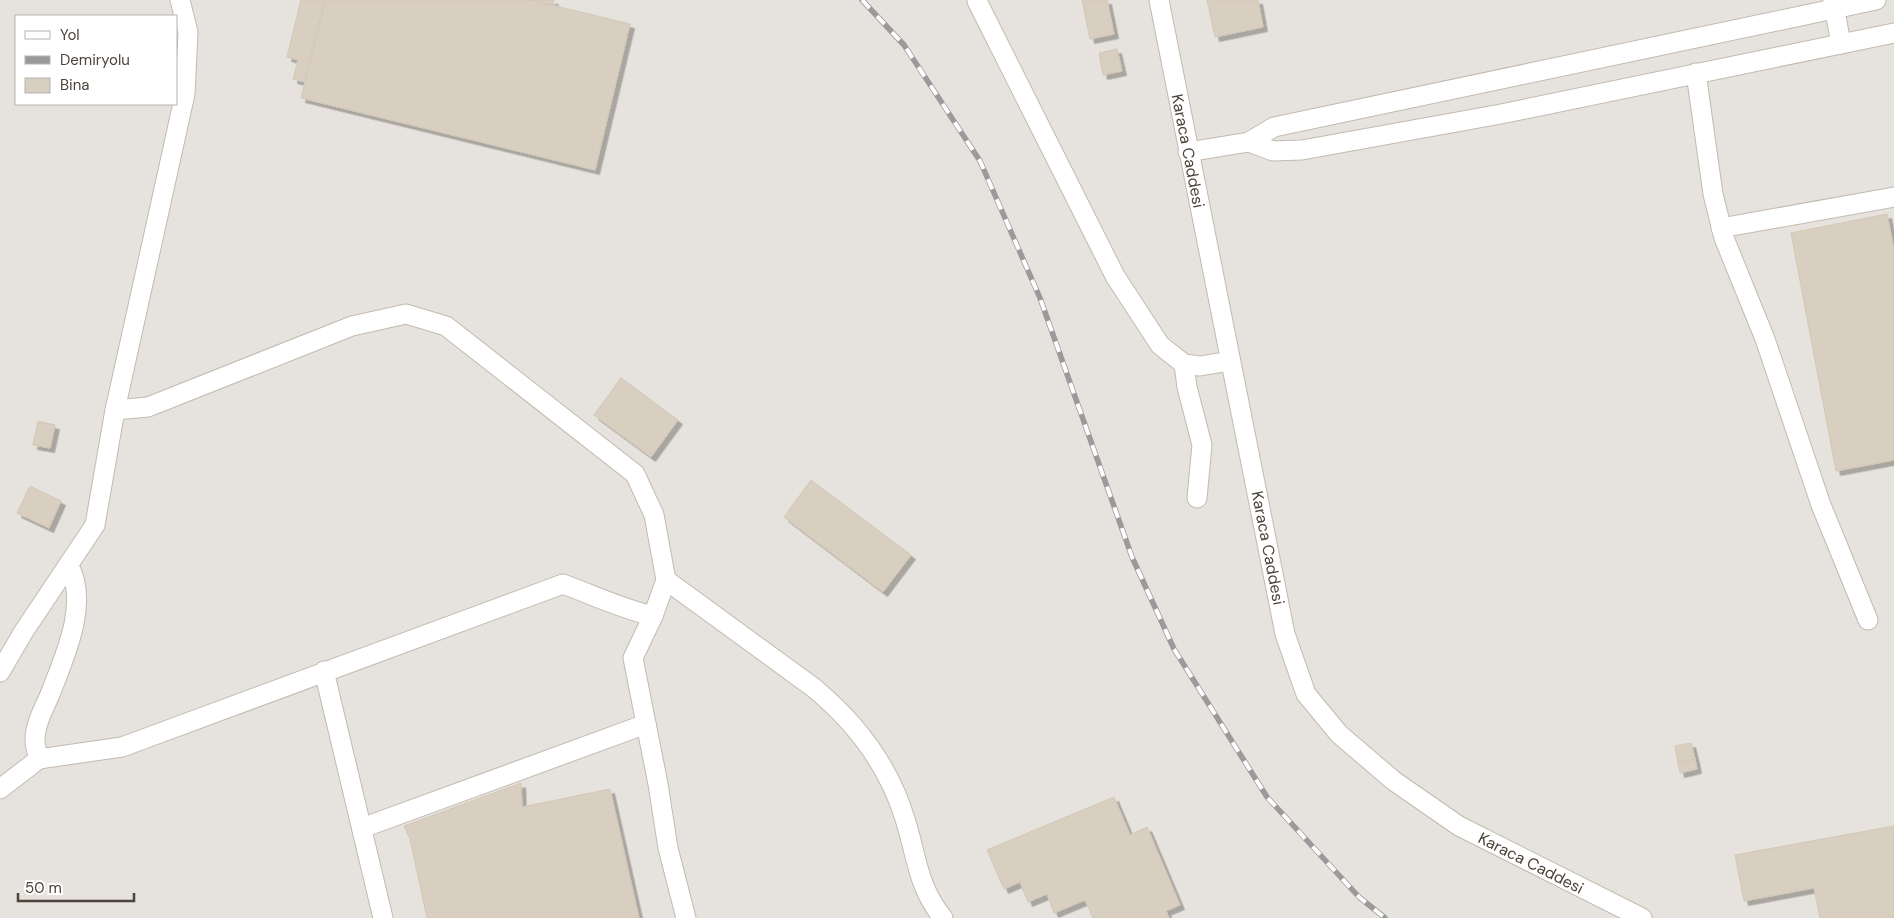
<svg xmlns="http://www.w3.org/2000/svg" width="1894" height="918" viewBox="0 0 1894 918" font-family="'DM Sans',sans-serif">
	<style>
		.industrial { fill: #e6e2dd; fill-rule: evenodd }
		.building { fill: #d8cfc1; stroke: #d3c7b4; filter: url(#shadow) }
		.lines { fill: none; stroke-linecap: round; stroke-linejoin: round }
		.minor-casing { stroke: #c2bbae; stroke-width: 21 }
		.minor { stroke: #fff; stroke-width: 19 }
		.rail-casing { stroke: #9a9a9a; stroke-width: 5.5 }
		.rail { stroke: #fff; stroke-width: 4; stroke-dasharray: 11; stroke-linecap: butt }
		.labels { text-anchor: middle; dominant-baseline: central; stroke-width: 4.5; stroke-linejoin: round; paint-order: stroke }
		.street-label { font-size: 16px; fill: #4b4439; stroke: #fff }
	</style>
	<defs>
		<filter id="shadow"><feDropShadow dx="4.5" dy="4.5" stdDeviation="0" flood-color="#0004"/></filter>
	</defs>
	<rect width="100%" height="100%" fill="#f6f3ec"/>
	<path class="industrial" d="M0 0H1894V918H0ZM16 16H176V104H16Z"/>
	<g class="building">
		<polygon points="301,0 325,0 305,82 293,79 298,60 287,57"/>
		<polygon points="325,0 531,0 630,24 595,170 301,98"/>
		<polygon points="531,0 554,0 552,5"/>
		<polygon points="1082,0 1107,0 1114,34 1090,39"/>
		<polygon points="1207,0 1258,0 1263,27 1215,37"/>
		<polygon points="1117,49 1122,71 1103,75 1099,53"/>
		<polygon points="1887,214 1894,250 1894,460 1836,471 1791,233"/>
		<polygon points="621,378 678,420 651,457 594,415"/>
		<polygon points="38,421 55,425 50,448 33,445"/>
		<polygon points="811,480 911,555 883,592 784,517"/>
		<polygon points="30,486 61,501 49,528 17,513"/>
		<polygon points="1691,743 1695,759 1678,763 1675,746"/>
		<polygon points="1695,759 1697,769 1680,773 1678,763"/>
		<polygon points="521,783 522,807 610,789 639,918 427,918 410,839 404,826"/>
		<polygon points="1114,797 1130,835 1147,827 1180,905 1166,911 1169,918 1093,918 1085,900 1054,913 1047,894 1028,902 1020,882 1004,889 987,850"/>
		<polygon points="1894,826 1894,918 1820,918 1814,888 1744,901 1735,855"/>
	</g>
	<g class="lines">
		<defs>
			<g id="minor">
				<polyline points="1159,0 1285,634 1306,694 1339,734 1394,781 1459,826 1642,918"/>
				<polyline points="1833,0 1841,44"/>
				<polyline points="977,1 1115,276 1160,345 1184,364 1200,366 1230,361"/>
				<polyline points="1696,73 1713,194 1724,238 1765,339 1821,505 1868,620"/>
				<polyline points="1249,142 1273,151 1302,150 1501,114 1894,33"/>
				<polyline points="1188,152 1249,142 1274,127 1876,0"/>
				<polyline points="1721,228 1894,197"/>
				<polyline points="1184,364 1187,387 1202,445 1197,498"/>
				<polyline points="115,410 148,407 352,326 406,314 446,326 635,474 654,515 666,580 653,616 633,658 658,784 668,848 686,918"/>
				<path d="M666 580 814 688C856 723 889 766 905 819 917 856 917 886 943 918"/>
				<polyline points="324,671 383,918"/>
				<polyline points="0,672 24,631 95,525 115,410 185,94 188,32 180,0"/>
				<path d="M39 759C37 753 35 746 35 740 35 723 45 707 51 692 65 655 89 604 69 566"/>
				<path d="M0 789 39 759 122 747 563 584C593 595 622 609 653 616"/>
				<polyline points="362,828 646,724"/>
			</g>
		</defs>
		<use href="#minor" class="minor-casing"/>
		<use href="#minor" class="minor"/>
		<defs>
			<polyline id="rail" points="862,0 904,45 980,161 1040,298 1132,557 1174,649 1267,797 1359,897 1385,918"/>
		</defs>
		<use href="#rail" class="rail-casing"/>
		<use href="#rail" class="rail"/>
	</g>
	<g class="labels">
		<g class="street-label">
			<text transform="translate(1188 151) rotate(79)">Karaca Caddesi</text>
			<text transform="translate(1268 548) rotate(79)">Karaca Caddesi</text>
			<text transform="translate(1531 863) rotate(27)">Karaca Caddesi</text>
		</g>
	</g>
	<rect x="15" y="15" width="162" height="90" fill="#ffffff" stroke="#b7b4b0"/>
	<rect x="25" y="31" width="25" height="8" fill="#ffffff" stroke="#b7b4b0"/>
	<text x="60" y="40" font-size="15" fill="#4b4439">Yol</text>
	<rect x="25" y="56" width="25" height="8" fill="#9a9a9a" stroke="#b7b4b0"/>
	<text x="60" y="65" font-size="15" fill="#4b4439">Demiryolu</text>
	<rect x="25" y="78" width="25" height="15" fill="#d8cfc1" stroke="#b7b4b0"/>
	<text x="60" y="90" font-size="15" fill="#4b4439">Bina</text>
	<path d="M18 893v8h116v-8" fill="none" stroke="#4b4439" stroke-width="2.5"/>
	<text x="25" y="893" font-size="15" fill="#4b4439" stroke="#ffffff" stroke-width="4" paint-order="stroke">50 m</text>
</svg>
